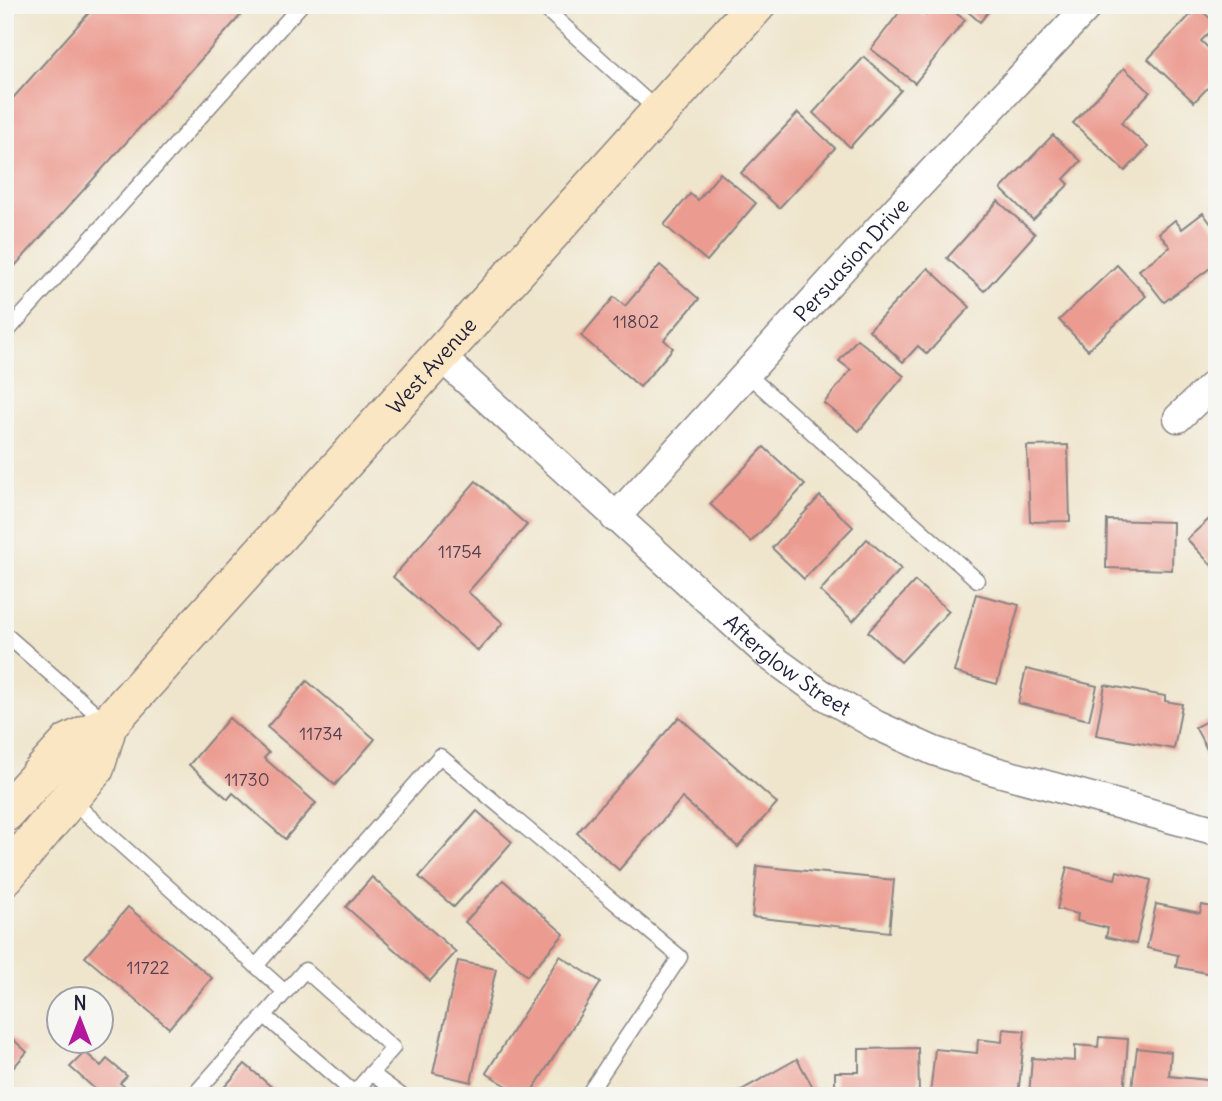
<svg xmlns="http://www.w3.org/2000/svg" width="1222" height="1101" viewBox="0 0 1222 1101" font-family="Delius,sans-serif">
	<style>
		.building { fill: #ec9b90 }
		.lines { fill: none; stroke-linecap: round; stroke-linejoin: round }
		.lane-casing { stroke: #888484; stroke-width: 17 }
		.street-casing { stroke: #888484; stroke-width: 31 }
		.secondary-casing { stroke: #888484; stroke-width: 41 }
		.lane { stroke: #fff; stroke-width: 14 }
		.street { stroke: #fff; stroke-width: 28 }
		.secondary { stroke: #fbe6c4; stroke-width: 38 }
		.labels { text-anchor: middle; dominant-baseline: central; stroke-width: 5; stroke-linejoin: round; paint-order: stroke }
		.number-label { font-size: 18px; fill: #544050 }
		.street-label { font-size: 21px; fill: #22223b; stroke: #f6f6f2 }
	</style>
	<rect width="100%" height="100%" fill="#f6f6f2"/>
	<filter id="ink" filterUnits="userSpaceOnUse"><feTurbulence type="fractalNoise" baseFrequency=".0143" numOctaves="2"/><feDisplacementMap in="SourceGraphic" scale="14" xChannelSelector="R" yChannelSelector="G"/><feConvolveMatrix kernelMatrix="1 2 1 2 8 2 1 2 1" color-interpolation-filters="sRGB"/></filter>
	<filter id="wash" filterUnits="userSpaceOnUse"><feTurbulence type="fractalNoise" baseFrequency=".00686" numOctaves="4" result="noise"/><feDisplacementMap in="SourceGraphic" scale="28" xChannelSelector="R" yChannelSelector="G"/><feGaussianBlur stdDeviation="1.57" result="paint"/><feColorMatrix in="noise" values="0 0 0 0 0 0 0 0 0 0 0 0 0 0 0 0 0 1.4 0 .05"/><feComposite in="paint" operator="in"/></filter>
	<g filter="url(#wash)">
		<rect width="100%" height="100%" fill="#efe5cc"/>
		<g id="blocks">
			<g class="building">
				<polygon points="96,5 250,5 5,277 5,107"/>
				<polygon points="905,5 912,5 925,15 933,5 945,5 965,20 915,83 871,49"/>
				<polygon points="960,5 994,5 980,22"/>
				<polygon points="1198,7 1217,25 1201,41 1217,56 1217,78 1194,102 1148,59"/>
				<polygon points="864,57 901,90 850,147 813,113"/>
				<polygon points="1124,68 1150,92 1121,123 1148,147 1125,171 1073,123"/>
				<polygon points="798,113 835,148 779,208 741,173"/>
				<polygon points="1053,135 1081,161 1064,179 1069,184 1033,220 1001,189"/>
				<polygon points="720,173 756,203 707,261 664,225 690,194 698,200"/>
				<polygon points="998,201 1035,234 984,291 947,258"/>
				<polygon points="1203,213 1217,232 1217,263 1164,302 1139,270 1170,247 1159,233 1175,220 1182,229"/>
				<polygon points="660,265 699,299 664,340 673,348 640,387 581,336 614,297 625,306"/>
				<polygon points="1117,265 1146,296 1088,350 1059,320"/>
				<polygon points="928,268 970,307 927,354 918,346 903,362 869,330"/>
				<polygon points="857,339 904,376 859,431 824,403 851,370 839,361"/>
				<polygon points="1068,445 1070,521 1030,522 1027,446"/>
				<polygon points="764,447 805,485 751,542 710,504"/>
				<polygon points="476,481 527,525 468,592 503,623 478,651 393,577"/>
				<polygon points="820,496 853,527 804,579 772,548"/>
				<polygon points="1217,512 1217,566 1214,568 1187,539"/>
				<polygon points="1107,520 1173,522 1172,570 1106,568"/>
				<polygon points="867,539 901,569 853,621 820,591"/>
				<polygon points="915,581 949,611 901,662 868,632"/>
				<polygon points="976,594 1019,605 997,684 954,672"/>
				<polygon points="1026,669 1097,686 1089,720 1018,703"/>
				<polygon points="307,681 375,739 335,785 267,727"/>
				<polygon points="1105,685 1165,696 1165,701 1182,704 1174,749 1096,735"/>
				<polygon points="1217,716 1217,768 1195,727"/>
				<polygon points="679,717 777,803 738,847 682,798 619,870 577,833"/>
				<polygon points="229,718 269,753 264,758 316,803 285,839 233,793 228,799 189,765"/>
				<polygon points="477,811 512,842 454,907 419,877"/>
				<polygon points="757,866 894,880 889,932 752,917"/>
				<polygon points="1067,867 1115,879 1117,871 1151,880 1136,944 1106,937 1108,928 1077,921 1078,914 1057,909"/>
				<polygon points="372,877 456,952 430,981 346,907"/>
				<polygon points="503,880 564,934 527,976 465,922"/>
				<polygon points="1156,904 1200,913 1202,905 1217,908 1217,975 1176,967 1178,955 1147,948"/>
				<polygon points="128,907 212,978 169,1028 85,957"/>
				<polygon points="560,956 601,982 529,1096 523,1096 486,1073"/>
				<polygon points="458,961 496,969 471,1082 433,1073"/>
				<polygon points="1003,1029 1025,1031 1018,1096 930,1095 935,1049 977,1053 978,1039 1002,1042"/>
				<polygon points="5,1032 27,1052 5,1077"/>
				<polygon points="1099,1037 1128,1039 1124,1096 1029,1096 1032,1058 1075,1061 1075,1045 1098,1047"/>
				<polygon points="918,1048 919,1093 835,1096 835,1072 859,1072 859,1049"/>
				<polygon points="1137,1048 1171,1052 1169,1076 1217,1081 1217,1096 1131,1096"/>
				<polygon points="85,1052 101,1066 107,1059 127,1076 120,1083 125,1087 117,1096 103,1096 70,1067"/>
				<polygon points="797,1059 818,1096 731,1096"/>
				<polygon points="245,1064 282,1096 225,1096 220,1092"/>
			</g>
		</g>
	</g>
	<g filter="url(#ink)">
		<use href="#blocks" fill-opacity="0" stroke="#888484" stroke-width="2"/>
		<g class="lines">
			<defs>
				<g id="lane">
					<polyline points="541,5 659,112"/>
					<polyline points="5,334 301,5"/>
					<polyline points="747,374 977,580"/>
					<polyline points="5,634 107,723"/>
					<polyline points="70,799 285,992"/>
					<polyline points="256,966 440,756 680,957 587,1096"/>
					<polyline points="371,1073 402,1096"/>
					<polyline points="193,1096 305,970 393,1048 354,1093 265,1016"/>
				</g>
				<g id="street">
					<path id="s1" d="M441 357 768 655 822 694 876 725 934 751 991 770 1217 831"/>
					<polyline points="1178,418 1217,381"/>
					<path id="s2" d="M615 518 893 213 1089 5"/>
				</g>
				<g id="secondary">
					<path id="s3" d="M5 813 69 743 108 724 756 5"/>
					<polyline points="5,876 95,768 108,724"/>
				</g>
			</defs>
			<use href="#lane" class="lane-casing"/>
			<use href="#street" class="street-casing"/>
			<use href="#secondary" class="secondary-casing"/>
			<use href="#lane" class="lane"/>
			<use href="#street" class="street"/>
			<use href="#secondary" class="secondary"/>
		</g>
	</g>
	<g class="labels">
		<g class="number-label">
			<text x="636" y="321">11802</text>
			<text x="460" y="551">11754</text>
			<text x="321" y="733">11734</text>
			<text x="247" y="779">11730</text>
			<text x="148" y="967">11722</text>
		</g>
		<g class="street-label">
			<text stroke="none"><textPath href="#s2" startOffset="350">Persuasion Drive</textPath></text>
			<text stroke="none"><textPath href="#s3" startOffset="621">West Avenue</textPath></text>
			<text stroke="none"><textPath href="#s1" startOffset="464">Afterglow Street</textPath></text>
		</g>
	</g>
	<rect width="1222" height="1101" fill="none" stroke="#f6f6f2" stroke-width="28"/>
	<g transform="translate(80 1020)"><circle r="33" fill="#f6f6f2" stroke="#a1a1a9" stroke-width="2"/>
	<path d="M0-5L12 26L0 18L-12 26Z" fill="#b5179e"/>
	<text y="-10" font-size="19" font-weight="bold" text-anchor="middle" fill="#22223b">N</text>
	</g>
</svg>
